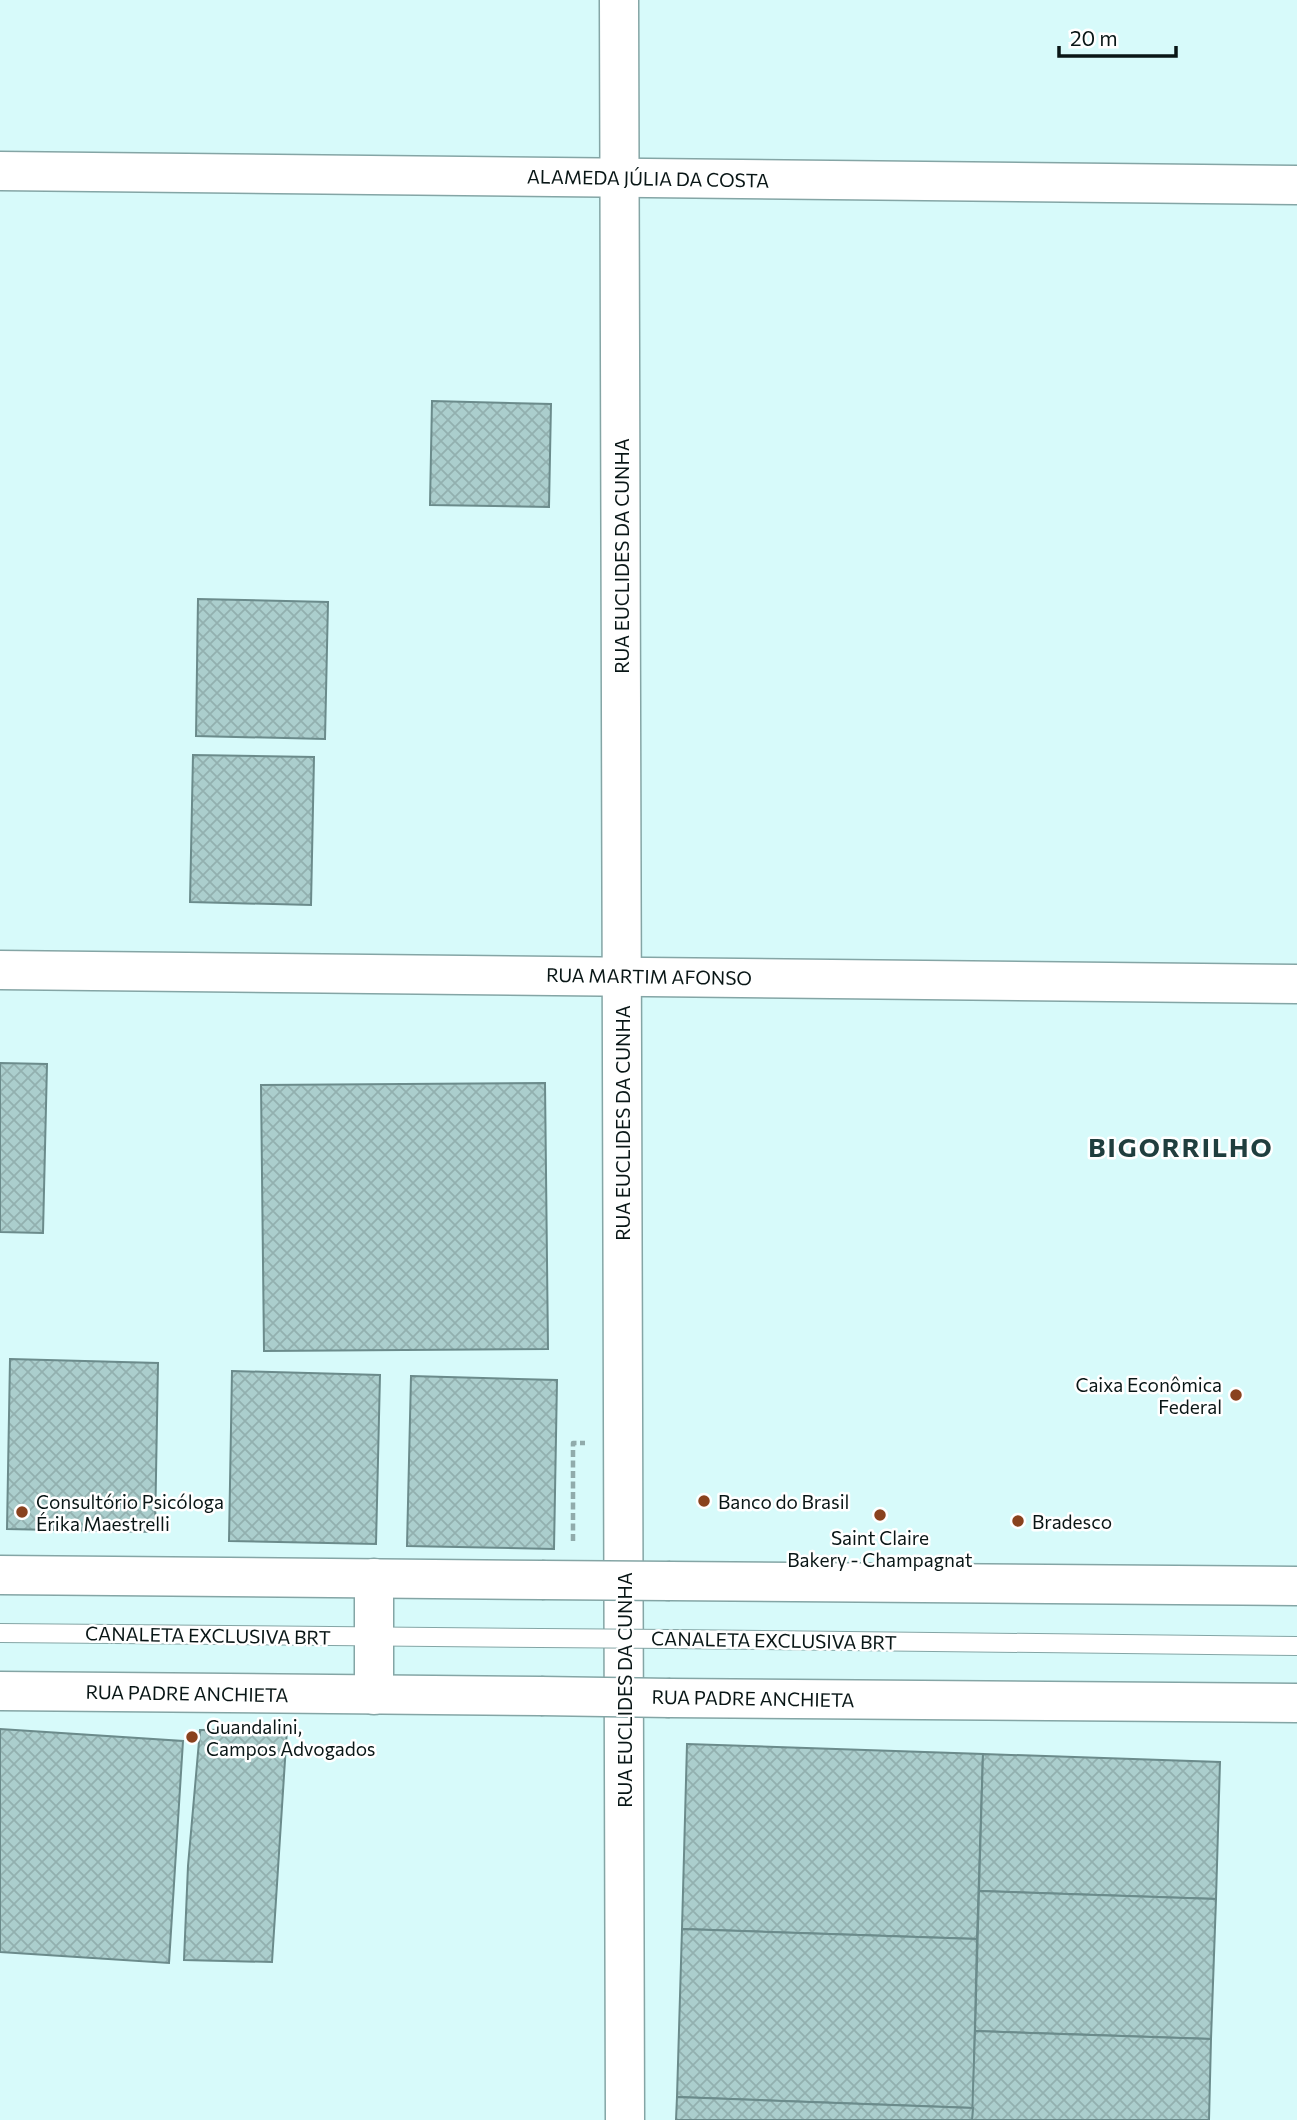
<svg xmlns="http://www.w3.org/2000/svg" width="1297" height="2120" viewBox="0 0 1297 2120" font-family="Commissioner,sans-serif">
	<style>
		.building { fill: url(#building-cross-hatch); stroke: #6b8b8b; stroke-width: 2 }
		.lines { fill: none; stroke-linecap: round; stroke-linejoin: round }
		.lane-casing { stroke: #84a5a5; stroke-width: 20 }
		.secondary-casing { stroke: #84a5a5; stroke-width: 41 }
		.primary-casing { stroke: #84a5a5; stroke-width: 41 }
		.path { stroke: #90abab; stroke-width: 4.5; stroke-dasharray: 7 3.5; stroke-linecap: butt }
		.lane { stroke: #fff; stroke-width: 18 }
		.secondary { stroke: #fff; stroke-width: 38 }
		.primary { stroke: #fff; stroke-width: 38 }
		.lane-bridge-casing { stroke: #84a5a5; stroke-width: 20; stroke-linecap: butt }
		.secondary-bridge-casing { stroke: #84a5a5; stroke-width: 41; stroke-linecap: butt }
		.lane-bridge { stroke: #fff; stroke-width: 18 }
		.secondary-bridge { stroke: #fff; stroke-width: 38 }
		.poi-dot { fill: #89421e; stroke: #fff; stroke-width: 2.5 }
		.labels { text-anchor: middle; dominant-baseline: central; stroke-width: 5; stroke-linejoin: round; paint-order: stroke }
		.street-label { font-size: 19px; fill: #091616; stroke: #fff }
		.poi-label { font-size: 19px; fill: #091616; stroke: #fff; text-anchor: start }
		.district-label { font-size: 26px; font-weight: bold; letter-spacing: 2px; fill: #1f3e3e; stroke: #fff }
	</style>
	<defs>
		<pattern id="building-cross-hatch" width="8" height="8" patternUnits="userSpaceOnUse" patternTransform="scale(1.75)"><rect width="8" height="8" fill="#abcecd"/><path d="M0 0l8 8M0 8l8-8" fill="none" stroke="#92b0af"/></pattern>
	</defs>
	<rect width="100%" height="100%" fill="#d7fafa"/>
	<g class="building">
		<polygon points="432,401 551,404 549,507 430,505"/>
		<polygon points="198,599 328,602 325,739 196,736"/>
		<polygon points="193,755 314,757 311,905 190,902"/>
		<polygon points="0,1063 47,1064 43,1233 0,1232"/>
		<polygon points="545,1083 548,1349 264,1351 261,1085"/>
		<polygon points="10,1359 158,1363 155,1532 7,1529"/>
		<polygon points="232,1371 380,1375 376,1544 229,1541"/>
		<polygon points="411,1376 557,1380 554,1549 407,1546"/>
		<polygon points="0,1729 183,1741 169,1963 0,1952"/>
		<polygon points="287,1729 272,1962 184,1960 188,1866 200,1730"/>
		<polygon points="687,1744 983,1754 977,1939 682,1929"/>
		<polygon points="983,1754 1220,1762 1216,1899 979,1891"/>
		<polygon points="979,1891 1216,1899 1211,2039 975,2031"/>
		<polygon points="682,1929 977,1939 973,2108 677,2097"/>
		<polygon points="975,2031 1211,2039 1209,2120 972,2120"/>
		<polygon points="677,2097 973,2108 972,2120 676,2120"/>
	</g>
	<g class="lines">
		<defs>
			<g id="lane">
				<polyline points="0,1633 541,1638"/>
				<polyline points="670,1639 1297,1646"/>
			</g>
			<g id="secondary">
				<polyline points="619,0 625,2120"/>
				<polyline points="0,171 1297,185"/>
				<polyline points="0,1575 542,1580"/>
				<polyline points="670,1581 1297,1586"/>
				<polyline points="0,1691 541,1696"/>
				<polyline points="374,1695 374,1578"/>
				<polyline points="670,1698 1297,1703"/>
			</g>
			<polyline id="primary" points="0,970 1297,984"/>
		</defs>
		<use href="#lane" class="lane-casing"/>
		<use href="#secondary" class="secondary-casing"/>
		<use href="#primary" class="primary-casing"/>
		<polyline class="path" points="573,1541 573,1443 585,1443"/>
		<use href="#lane" class="lane"/>
		<use href="#secondary" class="secondary"/>
		<use href="#primary" class="primary"/>
		<defs>
			<polyline id="lane-bridge" points="541,1638 670,1639"/>
			<g id="secondary-bridge">
				<polyline points="542,1580 670,1581"/>
				<polyline points="541,1696 670,1698"/>
			</g>
		</defs>
		<use href="#lane-bridge" class="lane-bridge-casing"/>
		<use href="#secondary-bridge" class="secondary-bridge-casing"/>
		<use href="#lane-bridge" class="lane-bridge"/>
		<use href="#secondary-bridge" class="secondary-bridge"/>
	</g>
	<g class="poi-dot">
		<circle cx="1236" cy="1395" r="7"/>
		<circle cx="704" cy="1501" r="7"/>
		<circle cx="22" cy="1512" r="7"/>
		<circle cx="880" cy="1515" r="7"/>
		<circle cx="1018" cy="1521" r="7"/>
		<circle cx="192" cy="1737" r="7"/>
	</g>
	<g class="labels">
		<g class="street-label">
			<text transform="translate(648 178) rotate(1)">ALAMEDA JÚLIA DA COSTA</text>
			<text transform="translate(621 556) rotate(-90)">RUA EUCLIDES DA CUNHA</text>
			<text transform="translate(649 976) rotate(1)">RUA MARTIM AFONSO</text>
			<text transform="translate(622 1123) rotate(-90)">RUA EUCLIDES DA CUNHA</text>
			<text transform="translate(208 1635) rotate(1)">CANALETA EXCLUSIVA BRT</text>
			<text transform="translate(774 1640) rotate(1)">CANALETA EXCLUSIVA BRT</text>
			<text transform="translate(624 1690) rotate(-90)">RUA EUCLIDES DA CUNHA</text>
			<text transform="translate(187 1693) rotate(1)">RUA PADRE ANCHIETA</text>
			<text transform="translate(753 1698) rotate(1)">RUA PADRE ANCHIETA</text>
		</g>
		<g class="poi-label">
			<text x="1222" y="1384" text-anchor="end">Caixa Econômica<tspan x="1222" dy="22">Federal</tspan></text>
			<text x="36" y="1501">Consultório Psicóloga<tspan x="36" dy="22">Érika Maestrelli</tspan></text>
			<text x="718" y="1501">Banco do Brasil</text>
			<text x="1032" y="1521">Bradesco</text>
			<text x="880" y="1537" text-anchor="middle">Saint Claire<tspan x="880" dy="22">Bakery - Champagnat</tspan></text>
			<text x="206" y="1726">Guandalini,<tspan x="206" dy="22">Campos Advogados</tspan></text>
		</g>
		<g class="district-label">
			<text x="1181" y="1146">BIGORRILHO</text>
		</g>
	</g>
	<path d="M1059 46v10h117v-10" fill="none" stroke="#091616" stroke-width="3.5"/>
	<text x="1070" y="46" font-size="21" fill="#091616" stroke="#ffffff" stroke-width="5" paint-order="stroke">20 m</text>
</svg>
